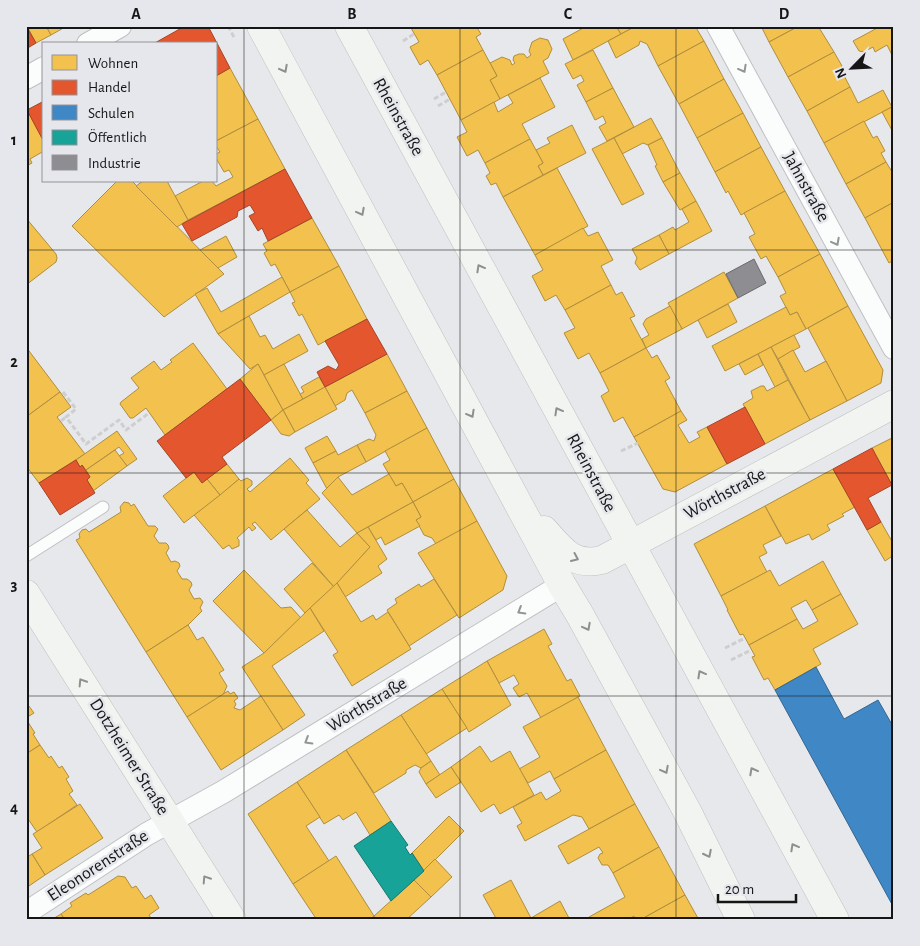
<svg xmlns="http://www.w3.org/2000/svg" width="920" height="946" viewBox="0 0 920 946" font-family="'Alegreya Sans',sans-serif">
	<style>
		.homes { fill: #f2c14e; stroke: #b08e3e }
		.shops { fill: #e4572e; stroke: #a64427 }
		.schools { fill: #3f88c5; stroke: #336691 }
		.public { fill: #17a398; stroke: #177971 }
		.industry { fill: #8d8d92; stroke: #69696d }
		.lines { fill: none; stroke-linecap: round; stroke-linejoin: round }
		.lane-casing { stroke: #bfc0c2; stroke-width: 13 }
		.street-casing { stroke: #bfc0c2; stroke-width: 24 }
		.secondary-casing { stroke: #bfc0c2; stroke-width: 29 }
		.path { stroke: #cececf; stroke-width: 3; stroke-dasharray: 5 2.5; stroke-linecap: butt }
		.lane { stroke: #fbfcfc; stroke-width: 11 }
		.street { stroke: #fbfcfc; stroke-width: 22 }
		.secondary { stroke: #f1f4f0; stroke-width: 28 }
		.oneway { stroke: #8e908e }
		.oneway2 { stroke: #949495 }
		.grid { fill: none; stroke: #161617; stroke-width: 1; stroke-opacity: 0.55 }
		.labels { text-anchor: middle; dominant-baseline: central; stroke-width: 5; stroke-linejoin: round; paint-order: stroke }
		.street-label { font-size: 18px; fill: #161617; stroke: #e6e7ec }
		.neatline { fill: none; stroke: #161617; stroke-width: 2 }
		.grid-label { font-size: 16px; text-anchor: middle; font-weight: bold; fill: #161617 }
	</style>
	<rect width="100%" height="100%" fill="#e7e8eb"/>
	<g class="homes">
		<polygon points="27,26 46,26 51,35 36,43"/>
		<polygon points="46,26 67,26 51,35"/>
		<polygon points="414,26 476,26 481,34 476,37 483,50 437,75 428,60 420,65 410,47 419,42 411,28"/>
		<polygon points="587,26 616,26 621,34 573,60 563,39"/>
		<polygon points="616,26 636,26 621,34"/>
		<polygon points="636,26 695,26 704,41 658,66 647,44 640,41 639,45 616,58 608,41"/>
		<polygon points="761,26 799,26 769,42"/>
		<polygon points="799,26 818,26 834,52 788,77 769,42"/>
		<polygon points="881,26 894,26 894,59 887,45 875,52 873,47 864,52 859,51 853,41"/>
		<polygon points="540,38 548,40 552,49 548,58 543,61 549,73 500,99 490,80 497,76 490,63 502,57 510,60 512,65 515,63 513,60 514,56 519,54 524,54 527,58 531,55 529,51 532,42"/>
		<polygon points="704,41 724,79 679,104 658,66"/>
		<polygon points="483,50 497,76 490,80 500,99 461,120 437,75"/>
		<polygon points="593,50 613,88 586,102 577,85 584,81 581,75 573,79 565,64"/>
		<polygon points="834,52 842,66 840,68 850,87 807,111 788,77"/>
		<polygon points="230,68 258,119 216,141 216,76"/>
		<polygon points="540,78 555,107 522,124 530,139 485,163 478,150 467,156 457,137 467,132 461,120 494,102 498,112 513,103 508,95"/>
		<polygon points="724,79 743,113 697,138 679,104"/>
		<polygon points="850,87 858,103 883,90 892,107 824,143 807,111"/>
		<polygon points="613,88 634,127 607,141 599,127 606,123 603,116 595,120 586,102"/>
		<polygon points="894,106 894,134 882,112"/>
		<polygon points="27,110 44,142 44,151 30,159 32,163 26,166"/>
		<polygon points="743,113 761,147 715,172 697,138"/>
		<polygon points="651,118 662,138 648,145 643,143 622,154 614,138"/>
		<polygon points="258,119 285,169 188,220 175,196 203,181 212,181 216,186 233,177 229,170 224,172 216,158 216,154 220,152 216,146 216,141"/>
		<polygon points="864,121 873,138 877,136 885,151 881,153 886,162 846,184 824,143"/>
		<polygon points="572,125 586,153 543,175 538,166 543,163 536,150 550,143 547,138"/>
		<polygon points="614,138 644,194 622,205 592,149"/>
		<polygon points="662,138 680,173 663,182 655,166 657,165 648,145"/>
		<polygon points="530,139 543,163 538,166 543,175 503,197 496,183 491,185 486,176 490,173 485,163"/>
		<polygon points="761,147 785,191 741,215 728,191 726,193 715,172"/>
		<polygon points="886,162 894,175 894,202 865,218 846,184"/>
		<polygon points="557,168 588,226 535,255 503,197"/>
		<polygon points="680,173 696,201 680,210 663,182"/>
		<polygon points="117,181 132,181 224,274 164,317 72,226"/>
		<polygon points="143,181 167,181 188,220 177,227 136,186"/>
		<polygon points="785,191 820,254 778,277 766,256 761,259 749,237 755,234 744,213"/>
		<polygon points="696,201 712,231 669,254 659,235 673,227 675,230 689,222 682,209"/>
		<polygon points="894,202 894,260 889,263 865,218"/>
		<polygon points="26,218 56,254 57,258 56,262 26,285"/>
		<polygon points="312,218 339,266 290,292 275,264 271,266 264,253 267,251 263,244"/>
		<polygon points="583,228 588,236 598,232 613,260 601,266 611,285 565,310 556,295 545,301 532,276 543,270 535,255"/>
		<polygon points="659,235 669,254 640,270 635,263 637,258 632,249"/>
		<polygon points="226,236 237,257 218,268 200,250"/>
		<polygon points="820,254 848,306 806,329 797,312 790,315 780,296 786,293 778,277"/>
		<polygon points="339,266 367,319 318,345 302,314 299,316 292,303 295,302 290,292"/>
		<polygon points="724,272 738,298 682,329 668,303"/>
		<polygon points="282,277 290,292 218,334 195,294 207,288 221,312"/>
		<polygon points="611,285 616,295 622,292 635,316 630,318 646,348 600,373 589,353 578,359 564,333 575,328 565,310"/>
		<polygon points="728,304 737,322 707,338 698,320"/>
		<polygon points="670,306 682,329 646,348 642,339 649,335 643,324 646,319"/>
		<polygon points="848,306 883,370 881,383 847,401 808,328"/>
		<polygon points="786,307 790,315 797,312 806,329 725,371 712,346"/>
		<polygon points="249,316 260,337 265,335 273,349 299,334 308,351 264,375 258,364 250,369 218,334"/>
		<polygon points="794,335 800,347 778,359 771,347"/>
		<polygon points="193,343 227,389 165,435 146,408 133,418 130,418 120,404 121,402 139,388 131,378 154,361 161,370 172,362 170,360"/>
		<polygon points="26,347 60,392 26,417"/>
		<polygon points="771,347 788,380 775,387 758,354"/>
		<polygon points="646,348 652,358 657,355 670,378 665,381 681,411 634,437 623,417 614,422 601,396 609,391 600,373"/>
		<polygon points="793,350 805,372 826,361 847,401 810,420 778,359"/>
		<polygon points="387,354 407,391 365,413 352,390 347,393 345,400 335,406 325,387"/>
		<polygon points="758,354 763,365 745,375 739,364"/>
		<polygon points="258,364 283,410 271,420 240,379"/>
		<polygon points="284,364 303,399 283,410 264,375"/>
		<polygon points="319,377 325,387 303,399 300,394 304,392 301,387"/>
		<polygon points="788,380 810,420 765,444 743,404 753,398 751,391 761,386 764,386 767,391"/>
		<polygon points="325,387 337,409 295,432 283,410"/>
		<polygon points="407,391 427,428 366,462 357,445 369,439 374,441 376,435 365,413"/>
		<polygon points="60,392 71,407 57,417 85,454 39,483 26,466 26,417"/>
		<polygon points="283,410 295,432 289,436 281,434 271,420"/>
		<polygon points="681,411 687,420 678,425 689,443 700,437 697,432 707,427 727,464 675,492 663,489 634,437"/>
		<polygon points="427,428 454,479 413,502 402,483 396,486 383,464 390,460 385,451"/>
		<polygon points="117,431 137,459 127,466 119,456 124,453 119,447 86,470 82,465 80,467 76,460"/>
		<polygon points="327,436 336,451 313,463 305,448"/>
		<polygon points="894,437 894,484 892,485 872,448"/>
		<polygon points="357,445 366,462 338,477 327,489 313,463 336,451 338,455"/>
		<polygon points="115,450 127,466 93,491 87,480 90,477 86,470"/>
		<polygon points="290,458 309,480 306,483 320,499 271,540 255,522 252,524 256,528 252,531 249,527 237,538 239,540 239,546 232,549 229,545 223,549 194,515 239,479 241,481 247,478 252,481 252,485 247,489 250,492"/>
		<polygon points="227,464 239,479 220,495 207,479"/>
		<polygon points="833,469 855,507 842,514 844,516 827,525 830,530 812,540 809,534 786,544 765,506"/>
		<polygon points="194,472 202,483 207,479 220,495 184,523 163,496"/>
		<polygon points="389,474 396,486 402,483 413,502 357,533 322,493 338,477 352,495"/>
		<polygon points="454,479 477,521 436,544 432,538 424,535 416,520 421,517 413,502"/>
		<polygon points="124,502 129,503 131,506 134,504 148,526 155,526 158,529 154,536 159,543 166,543 168,545 169,548 166,553 171,562 175,561 179,563 180,566 177,571 182,579 187,579 191,582 192,585 189,590 194,599 200,598 203,602 200,608 202,611 188,625 146,652 76,540 80,538 79,534 82,530 86,529 89,532 121,512 120,507"/>
		<polygon points="413,502 421,517 416,520 420,526 385,545 381,537 376,540 368,527"/>
		<polygon points="765,506 781,536 763,545 767,553 759,557 767,572 721,596 694,544"/>
		<polygon points="307,510 340,547 357,533 370,547 334,587 284,529"/>
		<polygon points="477,521 507,576 503,590 459,618 418,553"/>
		<polygon points="881,522 894,545 894,555 885,561 867,530"/>
		<polygon points="368,527 387,559 378,566 382,573 345,597 337,583 370,547 357,533"/>
		<polygon points="823,561 841,594 812,610 806,600 791,608 797,619 749,645 743,634 740,635 727,610 728,610 721,596 770,570 779,586"/>
		<polygon points="312,563 334,587 305,613 284,589"/>
		<polygon points="244,570 281,608 291,607 301,618 264,653 213,601"/>
		<polygon points="434,579 457,615 409,646 387,610 397,603 395,599 419,584 421,587"/>
		<polygon points="337,583 361,622 373,615 376,620 388,612 411,649 352,686 333,655 338,652 310,608"/>
		<polygon points="841,594 858,624 813,649 821,664 775,690 768,678 764,680 752,657 755,656 749,645 797,619 803,629 818,621 812,610"/>
		<polygon points="310,608 324,631 272,666 305,715 283,730 242,667 264,653"/>
		<polygon points="188,625 197,640 203,637 224,670 219,673 227,686 223,695 187,717 146,652"/>
		<polygon points="544,629 552,644 548,646 567,681 571,679 580,696 541,718 527,693 519,697 513,688 519,684 514,675 499,683 487,661"/>
		<polygon points="487,661 511,705 469,732 442,689"/>
		<polygon points="442,689 467,728 426,754 401,715"/>
		<polygon points="228,691 230,694 234,692 238,698 234,701 236,704 234,708 240,710 261,696 283,730 221,770 187,717"/>
		<polygon points="578,697 606,750 554,779 550,771 528,783 519,769 540,757 523,727"/>
		<polygon points="26,702 34,713 26,718"/>
		<polygon points="401,715 431,761 421,768 415,765 406,770 406,773 374,793 346,750"/>
		<polygon points="26,719 35,733 33,734 40,745 26,754"/>
		<polygon points="40,745 49,758 51,756 59,768 62,766 69,777 66,779 73,791 69,794 77,805 37,832 26,816 26,754"/>
		<polygon points="480,746 491,762 510,751 534,795 500,814 494,804 481,812 451,767"/>
		<polygon points="346,750 391,821 370,835 356,812 343,820 339,815 324,824 297,782"/>
		<polygon points="606,750 635,804 589,829 582,817 573,815 525,841 517,826 522,823 513,807 541,792 546,800 561,791 554,779"/>
		<polygon points="431,761 440,775 426,784 419,772 421,768"/>
		<polygon points="451,767 461,782 436,798 426,784"/>
		<polygon points="297,782 320,817 306,826 329,861 293,884 248,814"/>
		<polygon points="80,804 103,838 45,875 32,854 42,848 33,834"/>
		<polygon points="635,804 659,847 613,873 608,865 602,865 598,858 600,854 603,853 599,847 568,864 558,846"/>
		<polygon points="449,816 464,831 424,871 412,853"/>
		<polygon points="659,847 685,895 640,920 636,920 634,916 627,920 590,920 589,917 625,897 613,873"/>
		<polygon points="32,854 45,875 26,888 26,858"/>
		<polygon points="336,856 374,916 369,920 317,920 293,884"/>
		<polygon points="435,859 452,877 431,897 414,880"/>
		<polygon points="118,876 125,877 132,888 136,886 145,899 151,895 159,908 149,915 152,920 65,920 61,914 72,906 70,903 86,893 88,895"/>
		<polygon points="414,880 431,897 406,920 377,920 374,916"/>
		<polygon points="511,880 531,918 528,920 497,920 483,895"/>
		<polygon points="685,895 699,920 640,920"/>
		<polygon points="560,901 570,920 528,920 531,918"/>
		<polygon points="61,914 65,920 51,920"/>
	</g>
	<g class="shops">
		<polygon points="26,26 36,43 26,49"/>
		<polygon points="185,26 208,26 230,68 216,76 216,44 153,44"/>
		<polygon points="44,101 44,142 27,110"/>
		<polygon points="285,169 312,218 268,241 262,228 258,231 249,216 255,213 250,205 238,211 237,217 192,241 182,224"/>
		<polygon points="367,319 387,354 325,387 317,372 328,366 336,370 339,365 325,341"/>
		<polygon points="240,379 271,420 222,457 227,464 202,483 194,472 186,478 157,441"/>
		<polygon points="745,407 765,444 727,464 707,427"/>
		<polygon points="872,448 892,485 868,498 881,522 867,530 833,469"/>
		<polygon points="76,460 80,467 82,465 90,477 87,480 95,493 60,515 39,483"/>
	</g>
	<polygon class="schools" points="816,667 844,719 878,700 894,728 894,752 892,753 894,756 894,908 775,690"/>
	<polygon class="public" points="391,821 408,845 405,847 410,855 412,853 424,871 391,901 354,846"/>
	<polygon class="industry" points="754,259 766,283 738,298 726,274"/>
	<g class="lines">
		<defs>
			<polyline id="lane" points="26,556 103,507"/>
			<g id="street">
				<polyline points="718,26 894,348"/>
				<polyline points="88,44 120,26"/>
				<polyline points="26,78 44,68"/>
				<polyline points="26,913 147,834 223,792 562,585"/>
			</g>
			<g id="secondary">
				<polyline points="261,26 562,585 580,615 687,811 741,920"/>
				<polyline points="349,26 835,920"/>
				<path d="M544 530C562 550 573 567 602 560L894 404"/>
				<polyline points="26,594 232,920"/>
			</g>
		</defs>
		<use href="#lane" class="lane-casing"/>
		<use href="#street" class="street-casing"/>
		<use href="#secondary" class="secondary-casing"/>
		<g class="path">
			<polyline points="228,26 235,39"/>
			<polyline points="403,41 414,34"/>
			<polyline points="434,99 446,92"/>
			<polyline points="438,106 450,99"/>
			<polyline points="63,392 76,409 66,417 86,444 119,420 126,430 149,413"/>
			<polyline points="61,421 66,417"/>
			<polyline points="621,451 638,443"/>
			<polyline points="725,648 745,638"/>
			<polyline points="731,660 751,650"/>
		</g>
		<use href="#lane" class="lane"/>
		<use href="#street" class="street"/>
		<use href="#secondary" class="secondary"/>
	</g>
	<defs><path id="oneway-chevron" d="M-2-3.5L2.5 0L-2 3.5" fill="none" stroke-width="1.6" stroke-linecap="round" stroke-linejoin="round" transform="scale(1.25)"/></defs>
	<g class="oneway">
		<use href="#oneway-chevron" transform="translate(284 69) rotate(62)"/>
		<use href="#oneway-chevron" transform="translate(361 212) rotate(62)"/>
		<use href="#oneway-chevron" transform="translate(480 268) rotate(-119)"/>
		<use href="#oneway-chevron" transform="translate(558 411) rotate(-119)"/>
		<use href="#oneway-chevron" transform="translate(471 414) rotate(61)"/>
		<use href="#oneway-chevron" transform="translate(575 558) rotate(24)"/>
		<use href="#oneway-chevron" transform="translate(587 627) rotate(62)"/>
		<use href="#oneway-chevron" transform="translate(701 674) rotate(-119)"/>
		<use href="#oneway-chevron" transform="translate(82 682) rotate(-122)"/>
		<use href="#oneway-chevron" transform="translate(665 770) rotate(62)"/>
		<use href="#oneway-chevron" transform="translate(753 771) rotate(-118)"/>
		<use href="#oneway-chevron" transform="translate(794 847) rotate(-119)"/>
		<use href="#oneway-chevron" transform="translate(708 854) rotate(63)"/>
		<use href="#oneway-chevron" transform="translate(206 879) rotate(-123)"/>
	</g>
	<g class="oneway2">
		<use href="#oneway-chevron" transform="translate(743 69) rotate(61)"/>
		<use href="#oneway-chevron" transform="translate(836 242) rotate(62)"/>
		<use href="#oneway-chevron" transform="translate(521 611) rotate(149)"/>
		<use href="#oneway-chevron" transform="translate(308 741) rotate(149)"/>
	</g>
	<path class="grid" d="M244 26V920M460 26V920M676 26V920M26 250H894M26 473H894M26 696H894"/>
	<g class="labels">
		<g class="street-label">
			<text transform="translate(398 117) rotate(61)">Rheinstraße</text>
			<text transform="translate(806 187) rotate(61)">Jahnstraße</text>
			<text transform="translate(591 473) rotate(62)">Rheinstraße</text>
			<text transform="translate(725 494) rotate(-28)">Wörthstraße</text>
			<text transform="translate(367 705) rotate(-31)">Wörthstraße</text>
			<text transform="translate(129 757) rotate(58)">Dotzheimer Straße</text>
			<text transform="translate(98 866) rotate(-33)">Eleonorenstraße</text>
		</g>
	</g>
	<rect width="920" height="946" fill="none" stroke="#e6e7ec" stroke-width="55"/>
	<rect x="42" y="42" width="175" height="140" fill="#e6e7ec" stroke="#939397"/>
	<rect x="52" y="55" width="25" height="15" fill="#f2c14e" stroke="#939397"/>
	<text x="88" y="68" font-size="15" fill="#161617">Wohnen</text>
	<rect x="52" y="80" width="25" height="15" fill="#e4572e" stroke="#939397"/>
	<text x="88" y="92" font-size="15" fill="#161617">Handel</text>
	<rect x="52" y="105" width="25" height="15" fill="#3f88c5" stroke="#939397"/>
	<text x="88" y="118" font-size="15" fill="#161617">Schulen</text>
	<rect x="52" y="130" width="25" height="15" fill="#17a398" stroke="#939397"/>
	<text x="88" y="142" font-size="15" fill="#161617">Öffentlich</text>
	<rect x="52" y="155" width="25" height="15" fill="#8d8d92" stroke="#939397"/>
	<text x="88" y="168" font-size="15" fill="#161617">Industrie</text>
	<g transform="translate(852 68) rotate(246)" stroke="#e6e7ec" stroke-width="4" paint-order="stroke">
	<path d="M0-4L9 19L0 12L-9 19Z" fill="#161617"/>
	<text y="-8" font-size="14" font-weight="bold" text-anchor="middle" fill="#161617">N</text>
	</g>
	<path d="M718 894v8h78v-8" fill="none" stroke="#161617" stroke-width="2.5"/>
	<text x="725" y="894" font-size="15" fill="#161617" stroke="#e6e7ec" stroke-width="4" paint-order="stroke">20 m</text>
	<rect x="28" y="28" width="864" height="890" class="neatline"/>
	<g class="grid-label">
		<text x="136" y="19">A</text>
		<text x="352" y="19">B</text>
		<text x="568" y="19">C</text>
		<text x="784" y="19">D</text>
		<text x="14" y="145">1</text>
		<text x="14" y="367">2</text>
		<text x="14" y="590">3</text>
		<text x="14" y="813">4</text>
	</g>
</svg>
